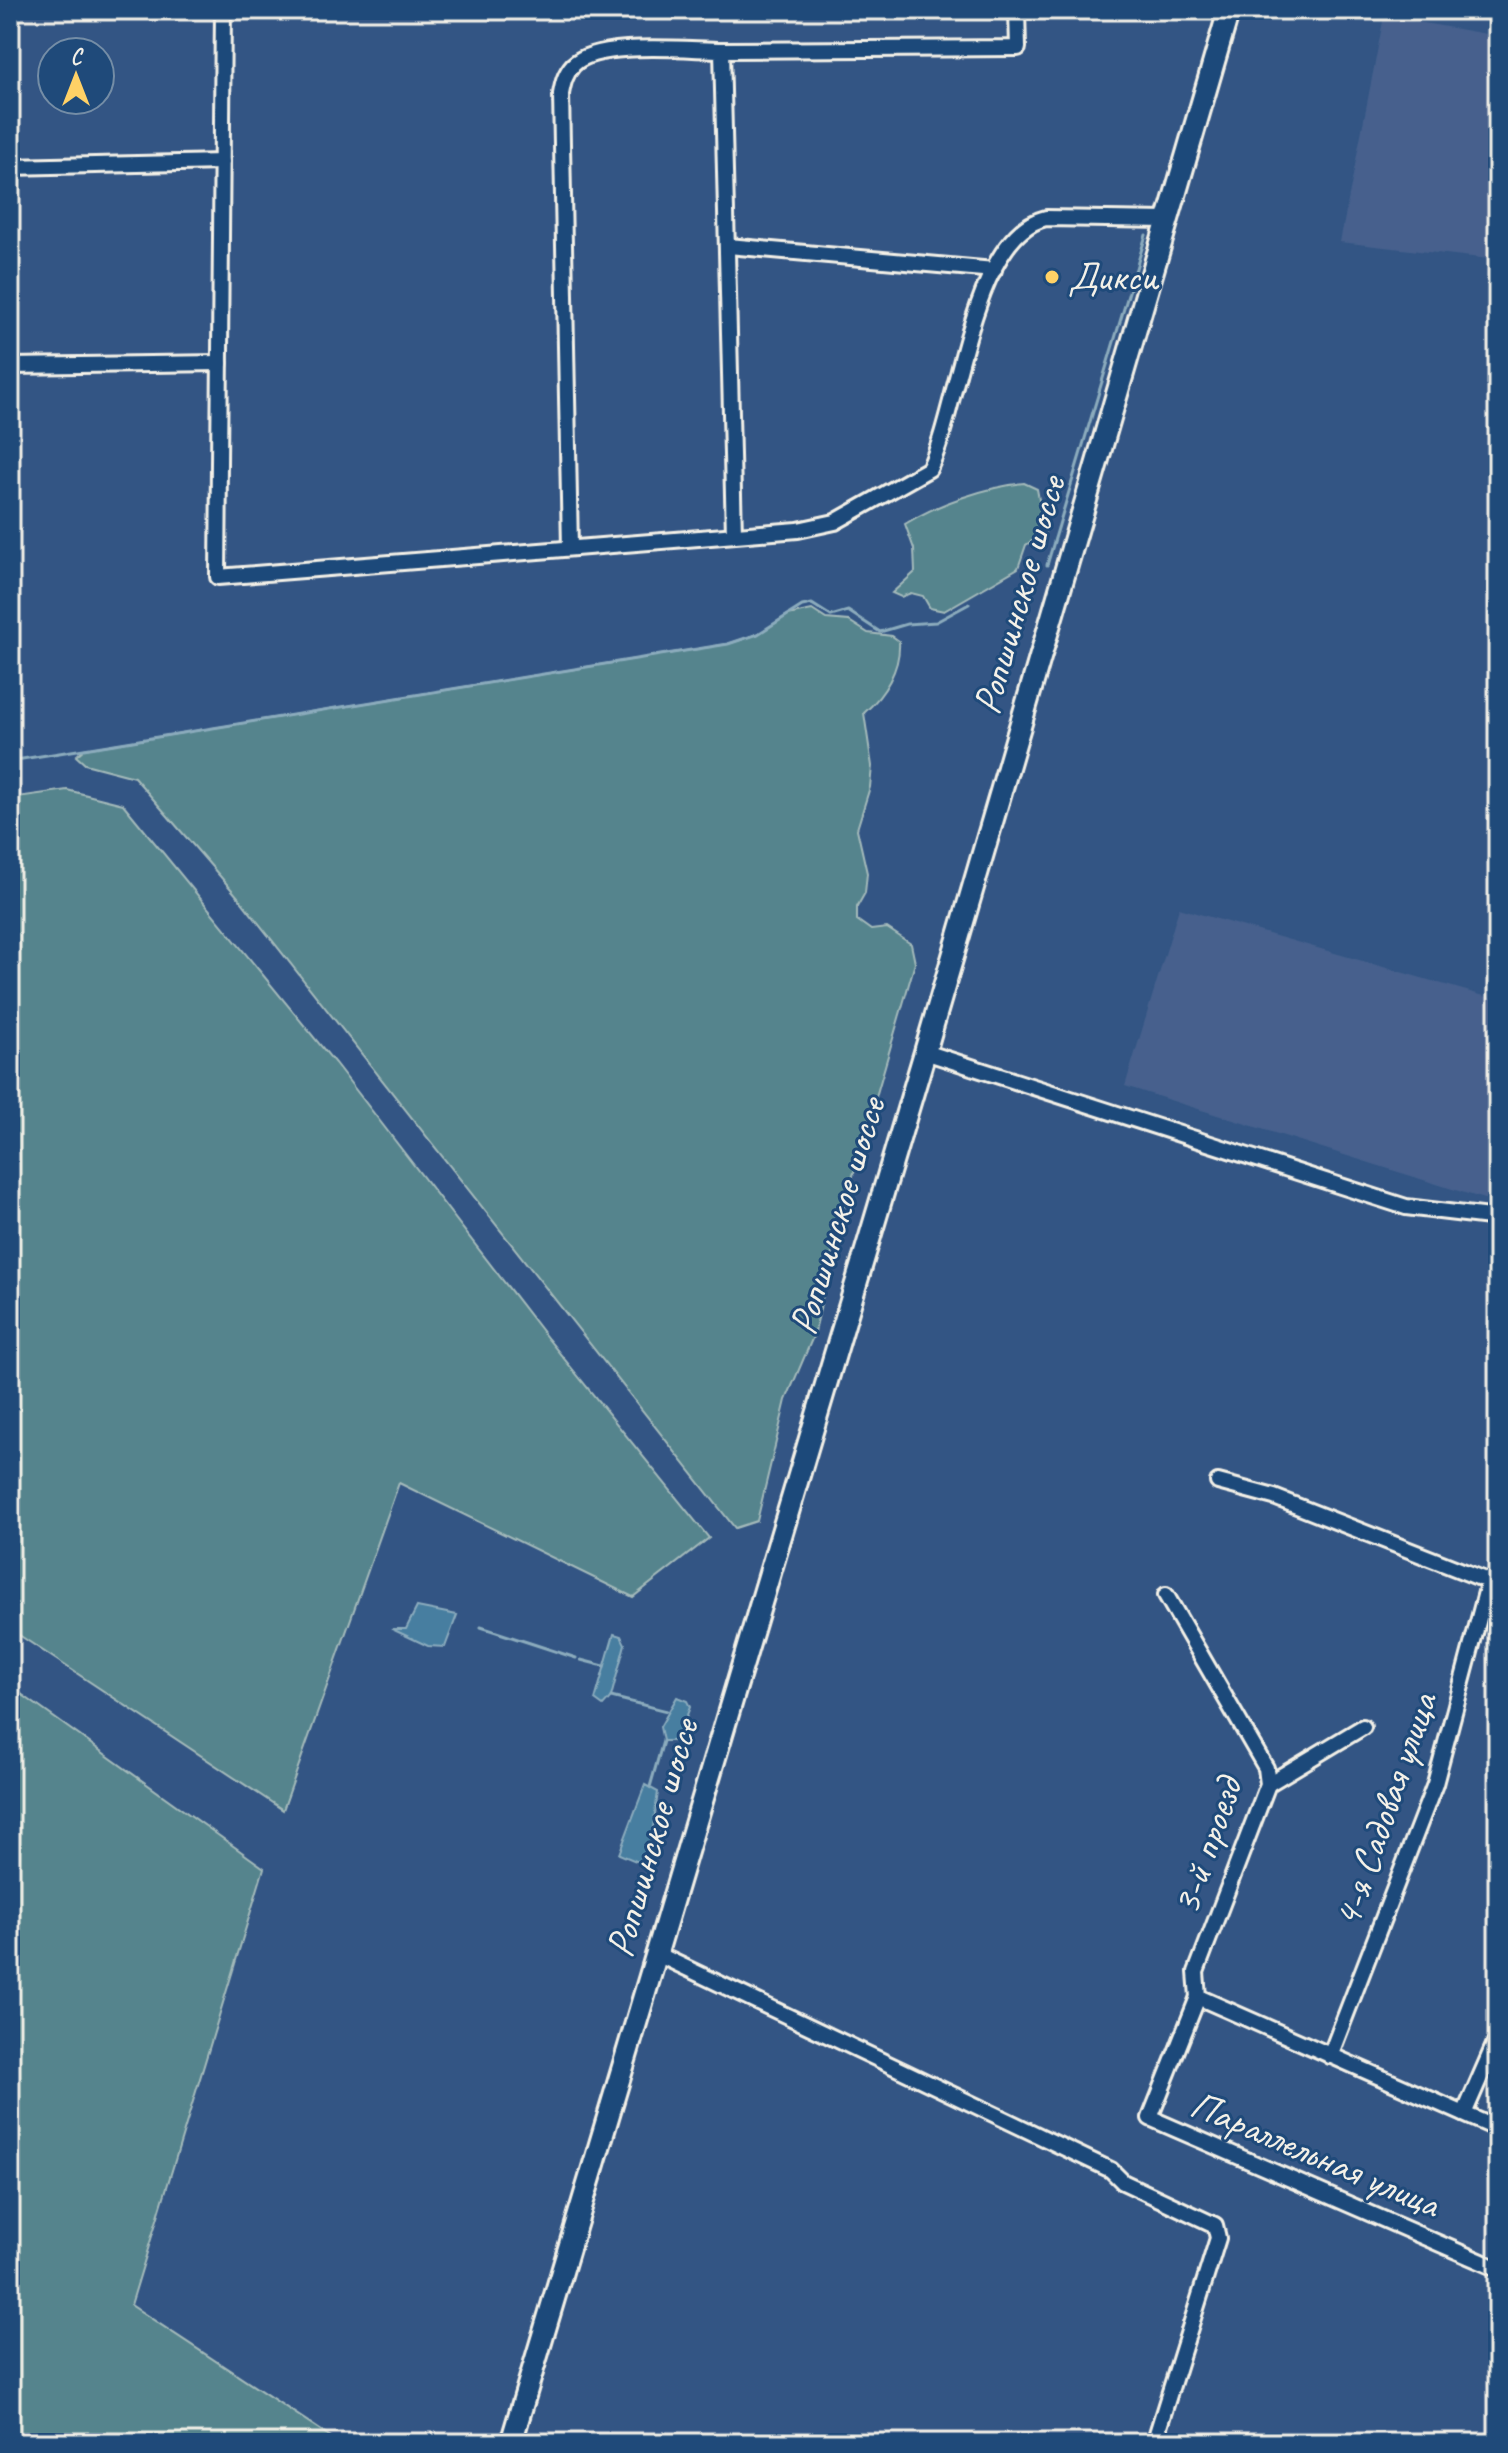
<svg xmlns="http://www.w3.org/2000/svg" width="1508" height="2453" viewBox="0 0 1508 2453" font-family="Caveat,sans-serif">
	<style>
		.built { fill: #46618d }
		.green { fill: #55848d; stroke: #a4baba; stroke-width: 2 }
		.water { fill: #467ea0; stroke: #8cacbd; stroke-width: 2 }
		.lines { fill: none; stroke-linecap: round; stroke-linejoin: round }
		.stream { stroke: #8cacbd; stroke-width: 3 }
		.street-casing { stroke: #f4f1e8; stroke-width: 20 }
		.secondary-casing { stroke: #f4f1e8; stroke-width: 26 }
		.street { stroke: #1f4a7a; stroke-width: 14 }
		.secondary { stroke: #1f4a7a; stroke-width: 20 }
		.poi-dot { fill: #ffd166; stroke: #1f4a7a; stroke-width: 3 }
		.labels { text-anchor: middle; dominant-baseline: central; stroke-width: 6; stroke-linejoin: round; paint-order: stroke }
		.poi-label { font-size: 40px; fill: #f4f1e8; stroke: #1f4a7a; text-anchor: start }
		.street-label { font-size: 40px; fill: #f4f1e8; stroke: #1f4a7a }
	</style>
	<rect width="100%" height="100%" fill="#335584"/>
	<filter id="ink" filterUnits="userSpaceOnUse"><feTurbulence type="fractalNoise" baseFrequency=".0125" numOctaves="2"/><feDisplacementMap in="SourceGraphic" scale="16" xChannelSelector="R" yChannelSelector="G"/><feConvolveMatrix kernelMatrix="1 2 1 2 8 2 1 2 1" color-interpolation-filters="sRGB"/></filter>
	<g filter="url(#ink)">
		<g class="built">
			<polygon points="1384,16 1498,36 1498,260 1340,242"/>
			<polygon points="1179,908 1498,1000 1498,1197 1484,1199 1125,1086"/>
		</g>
		<g class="green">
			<path d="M1024 483 1037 489 1045 532 1026 545 1018 568 944 611 930 608 923 596 911 593 901 597 892 593 915 572 914 549 905 524C937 504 986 487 1024 483Z"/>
			<path d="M812 610 826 619 849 621 868 633 892 636 899 641C901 669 884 695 864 713L872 766 870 787 857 829 867 873 865 893 857 907V920L871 930 887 928 911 944 915 963 836 1234 815 1332 786 1400 757 1521 735 1528 238 897 134 777 85 764 76 756 84 749 728 644 758 634 788 615Z"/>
			<polygon points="67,790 123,804 335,1063 548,1339 709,1538 633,1597 399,1483 283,1810 10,1629 10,798"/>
			<polygon points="10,1686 264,1868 131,2305 340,2443 10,2443"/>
		</g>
		<g class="water">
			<polygon points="417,1607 457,1615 445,1647 428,1646 392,1629 406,1629"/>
			<polygon points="614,1634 621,1636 625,1644 611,1697 603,1706 595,1700"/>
			<polygon points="677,1697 687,1701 690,1707 677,1741 663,1741 660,1727"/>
			<polygon points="645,1785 658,1792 651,1842 643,1864 619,1854"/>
		</g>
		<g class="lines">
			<g class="stream">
				<polyline points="1047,565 1146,235"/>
				<polyline points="10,761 728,644 758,634 802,606 812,604 831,616 848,611 880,632 907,624 936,622 969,604"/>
				<polyline points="481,1627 576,1658"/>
				<polyline points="581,1660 604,1666"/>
				<polyline points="611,1697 667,1711"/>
				<polyline points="650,1787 663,1741"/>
			</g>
			<defs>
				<g id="street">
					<path d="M223 10 218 577 798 530 835 522 929 469C959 409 972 235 1046 218L1167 220"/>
					<polyline points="722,50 1018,48 1017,10"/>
					<polyline points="10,167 222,162"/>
					<polyline points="728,246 994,270"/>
					<polyline points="10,366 220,363"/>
					<path d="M570 548 561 94C563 83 565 74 573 65 597 40 688 50 722 50L734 535"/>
					<polyline points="925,1052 1406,1207 1498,1218"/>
					<polyline points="1218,1482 1274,1497 1498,1585"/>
					<polyline points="1166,1595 1266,1768 1268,1784 1196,1972 1198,1997"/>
					<polyline points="1268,1784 1363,1727"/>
					<polyline points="655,1953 1111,2170 1123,2182 1215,2225 1218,2238 1154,2443"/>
					<polyline points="1198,1997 1150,2118 1498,2269"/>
					<polyline points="1198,1997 1498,2129"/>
					<polyline points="1330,2056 1435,1784 1487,1588 1492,1583"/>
					<polyline points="1464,2114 1498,2036"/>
				</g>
				<polyline id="secondary" points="511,2443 925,1052 1229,10"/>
			</defs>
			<use href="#street" class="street-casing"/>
			<use href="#secondary" class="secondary-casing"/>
			<use href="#street" class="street"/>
			<use href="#secondary" class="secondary"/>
		</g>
	</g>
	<circle class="poi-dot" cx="1052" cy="277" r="8"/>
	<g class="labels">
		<g class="poi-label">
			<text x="1068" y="277">Дикси</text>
		</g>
		<g class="street-label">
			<text transform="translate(1019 595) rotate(-74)">Ропшинское шоссе</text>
			<text transform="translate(837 1216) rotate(-73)">Ропшинское шоссе</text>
			<text transform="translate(1385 1810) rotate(-71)">4-я Садовая улица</text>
			<text transform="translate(652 1838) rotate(-74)">Ропшинское шоссе</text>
			<text transform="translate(1207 1846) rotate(-71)">3-й проезд</text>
			<text transform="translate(1315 2154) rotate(23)">Параллельная улица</text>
		</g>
	</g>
	<rect width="1508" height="2453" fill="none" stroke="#1f4a7a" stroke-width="40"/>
	<rect x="20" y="20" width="1468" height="2413" fill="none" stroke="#f4f1e8" stroke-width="3" filter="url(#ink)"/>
	<g transform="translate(76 76)"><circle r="38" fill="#1f4a7a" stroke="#748da6" stroke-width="2"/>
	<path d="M0-6L14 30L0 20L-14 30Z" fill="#ffd166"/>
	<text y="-12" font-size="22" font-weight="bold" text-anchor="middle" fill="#f4f1e8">С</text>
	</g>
</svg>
